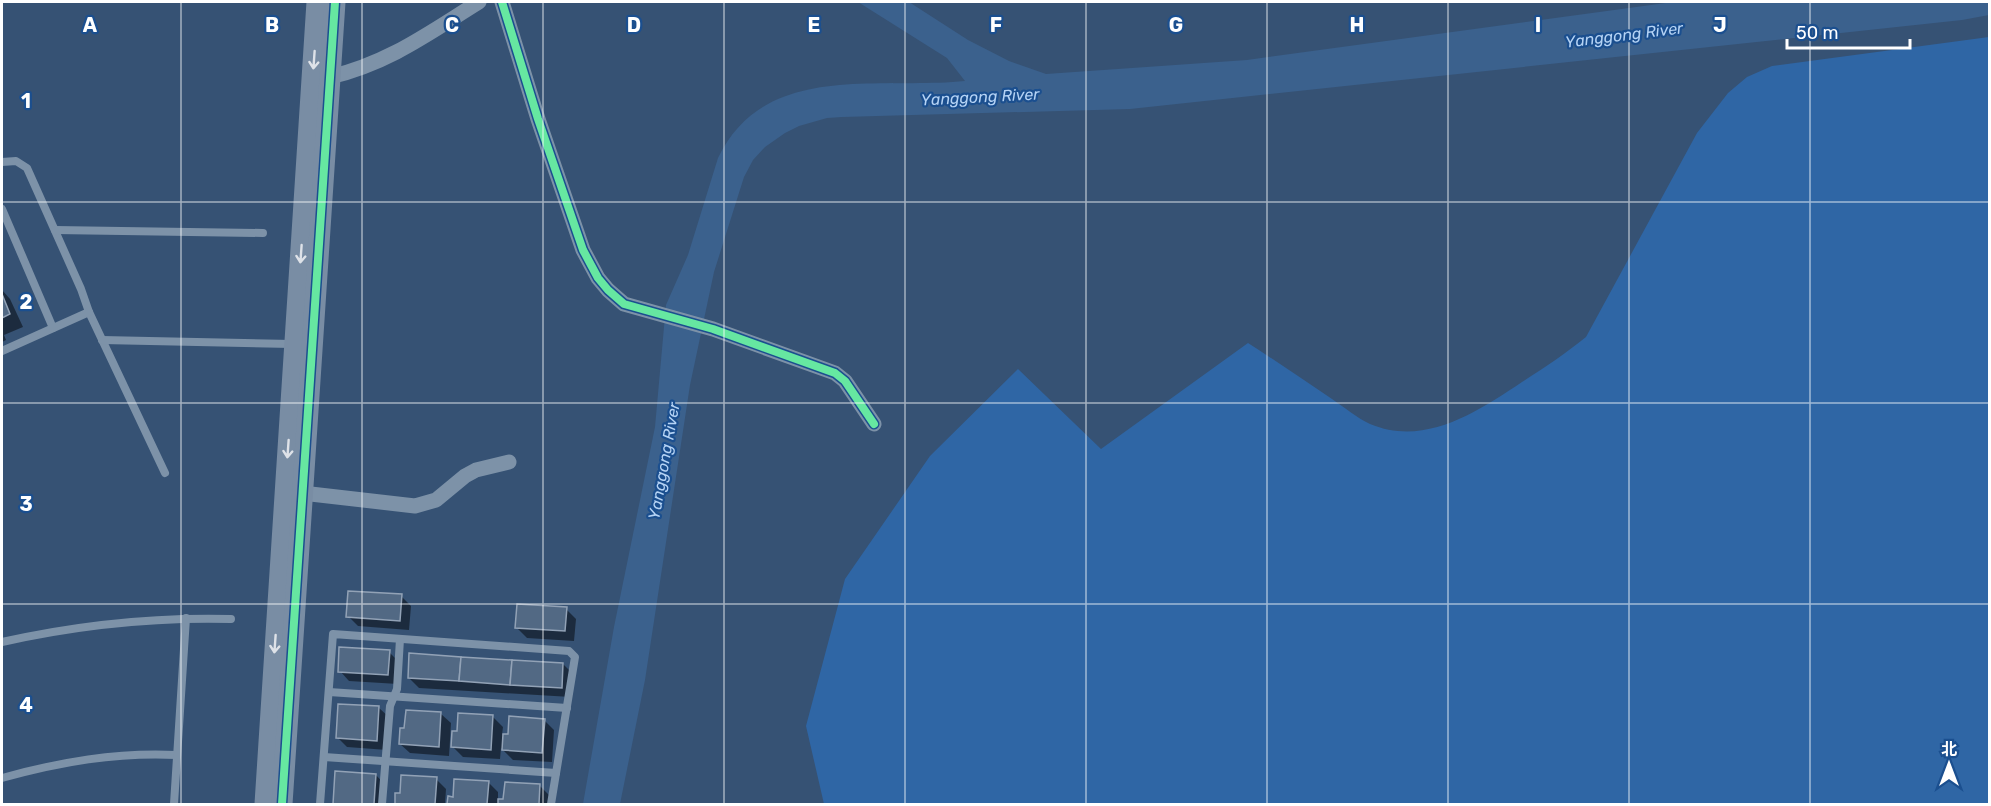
<svg xmlns="http://www.w3.org/2000/svg" width="1991" height="806" viewBox="0 0 1991 806" font-family="Rubik,'Noto Sans SC',sans-serif">
	<style>
		.green { fill: #2f66a5 }
		.water { fill: #3b618d }
		.shadow { fill: #0007 }
		.building { fill: #526984; stroke: #92a2b6; stroke-width: 1.5 }
		.lines { fill: none; stroke-linecap: round; stroke-linejoin: round }
		.lane { stroke: #7d92a8; stroke-width: 8 }
		.street { stroke: #7d92a8; stroke-width: 15 }
		.secondary { stroke: #798da4; stroke-width: 21 }
		.cycleway-casing { stroke: #1b4f8f; stroke-width: 11 }
		.cycleway { stroke: #66e7a1; stroke-width: 8 }
		.oneway { stroke: #dee2e8 }
		.grid { fill: none; stroke: #fff; stroke-width: 1.5; stroke-opacity: 0.55 }
		.labels { text-anchor: middle; dominant-baseline: central; stroke-width: 4.5; stroke-linejoin: round; paint-order: stroke }
		.water-label { font-size: 16px; font-style: italic; fill: #b5d3f5; stroke: #1b4f8f }
		.grid-label { font-size: 20px; text-anchor: middle; font-weight: bold; fill: #fff; stroke: #1b4f8f; stroke-width: 4.5; stroke-linejoin: round; paint-order: stroke }
	</style>
	<rect width="100%" height="100%" fill="#365274"/>
	<path class="green" d="M1989 37V804H824L806 726 845 579 930 456 1018 369 1101 449 1248 343C1276 361 1304 380 1332 399 1344 407 1357 418 1370 424 1425 447 1477 412 1522 382 1544 368 1565 354 1586 337L1697 133 1728 93 1747 77 1772 66Z"/>
	<path class="water" d="M858 2H909L968 40 1009 61 1046 74 1247 60 1673 2H1989V15L1962 20 1130 109 842 117 827 118 799 126 785 133 765 147 753 160 744 177 714 272 690 385 645 680 620 804H583L614 627 655 427 666 305 688 255 718 158C765 61 877 90 965 81L947 58Z"/>
	<g class="shadow">
		<polygon points="2,290 10,299 23,327 4,335 6,340 2,342"/>
		<polygon points="401,596 411,606 409,630 358,626 348,616"/>
		<polygon points="566,609 576,619 574,641 527,638 517,628"/>
		<polygon points="389,652 399,662 398,684 349,681 340,671"/>
		<polygon points="563,664 573,674 571,697 419,688 409,678"/>
		<polygon points="379,708 389,717 387,750 347,747 337,737"/>
		<polygon points="441,714 451,723 449,756 410,753 400,744"/>
		<polygon points="493,717 503,727 502,735 509,736 544,720 554,730 552,762 513,760 501,748 500,759 463,757 453,747"/>
		<polygon points="336,773 376,775 385,785 384,804 334,804"/>
		<polygon points="436,779 446,789 445,804 396,804 397,795"/>
		<polygon points="488,782 498,792 498,801 505,801 539,785 549,795 549,804 449,804 449,798 454,798"/>
	</g>
	<g class="building">
		<polygon points="2,294 10,314 2,318"/>
		<polygon points="348,591 402,594 400,621 346,617"/>
		<polygon points="517,604 567,607 565,631 515,628"/>
		<polygon points="339,647 390,650 388,675 338,672"/>
		<polygon points="409,653 461,657 459,681 408,678"/>
		<polygon points="461,657 512,660 510,685 459,681"/>
		<polygon points="512,660 563,663 562,688 510,685"/>
		<polygon points="338,704 379,706 377,741 336,738"/>
		<polygon points="406,710 441,712 439,747 399,744 400,728 404,728"/>
		<polygon points="458,713 493,715 491,750 451,747 452,731 457,731"/>
		<polygon points="509,716 545,719 542,753 502,750 503,734 508,734"/>
		<polygon points="335,771 376,774 374,804 333,804"/>
		<polygon points="401,775 437,777 435,804 395,804 395,793 400,793"/>
		<polygon points="454,779 489,781 487,804 447,804 448,796 453,797"/>
		<polygon points="505,782 540,784 539,804 498,804 498,799 503,799"/>
	</g>
	<g class="lines">
		<g class="lane">
			<polyline points="2,162 16,161 27,168 81,289 89,312 165,473"/>
			<polyline points="2,209 53,328"/>
			<polyline points="55,230 263,233"/>
			<polyline points="102,340 292,344"/>
			<polyline points="2,351 89,312"/>
			<path d="M2 642C78 625 153 617 231 619"/>
			<polyline points="329,692 567,708"/>
			<polyline points="324,757 556,773"/>
			<path d="M2 778C60 762 116 752 177 755"/>
			<polyline points="174,804 186,618"/>
			<polyline points="320,804 333,634 569,651 575,657 551,804"/>
			<polyline points="382,804 390,706 397,689 400,639"/>
		</g>
		<g class="street">
			<polyline points="502,2 538,119 583,250 598,278 608,290 624,304 713,329 835,373 845,381 874,424"/>
			<path d="M330 77C389 63 429 33 479 2"/>
			<polyline points="302,493 415,506 436,500 465,476 476,470 509,462"/>
		</g>
		<g class="secondary">
			<polyline points="265,804 317,2"/>
			<polyline points="282,804 335,2"/>
		</g>
		<defs>
			<g id="cycleway">
				<polyline points="502,2 538,119 583,250 598,278 608,290 624,304 713,329 835,373 845,381 874,424"/>
				<polyline points="282,804 335,2"/>
			</g>
		</defs>
		<use href="#cycleway" class="cycleway-casing"/>
		<use href="#cycleway" class="cycleway"/>
	</g>
	<defs><path id="oneway-shaft" d="M-6 0H5M1.5-3L5.5 0L1.5 3" fill="none" stroke-width="1.6" stroke-linecap="round" stroke-linejoin="round" transform="scale(1.5)"/></defs>
	<g class="oneway">
		<use href="#oneway-shaft" transform="translate(314 60) rotate(94)"/>
		<use href="#oneway-shaft" transform="translate(301 254) rotate(94)"/>
		<use href="#oneway-shaft" transform="translate(288 449) rotate(94)"/>
		<use href="#oneway-shaft" transform="translate(275 644) rotate(94)"/>
	</g>
	<path class="grid" d="M181 2V804M362 2V804M543 2V804M724 2V804M905 2V804M1086 2V804M1267 2V804M1448 2V804M1629 2V804M1810 2V804M2 202H1990M2 403H1990M2 604H1990"/>
	<g class="labels">
		<g class="water-label">
			<text transform="translate(1624 35) rotate(-7)">Yanggong River</text>
			<text transform="translate(980 97) rotate(-3)">Yanggong River</text>
			<text transform="translate(664 461) rotate(-80)">Yanggong River</text>
		</g>
	</g>
	<g class="grid-label">
		<text x="90" y="32">A</text>
		<text x="272" y="32">B</text>
		<text x="452" y="32">C</text>
		<text x="634" y="32">D</text>
		<text x="814" y="32">E</text>
		<text x="996" y="32">F</text>
		<text x="1176" y="32">G</text>
		<text x="1357" y="32">H</text>
		<text x="1538" y="32">I</text>
		<text x="1720" y="32">J</text>
		<text x="26" y="108">1</text>
		<text x="26" y="309">2</text>
		<text x="26" y="511">3</text>
		<text x="26" y="712">4</text>
	</g>
	<rect width="1991" height="806" fill="none" stroke="#ffffff" stroke-width="6"/>
	<g transform="translate(1949 764)" stroke="#1b4f8f" stroke-width="4.5" paint-order="stroke">
	<path d="M0-4.5L10 22L0 15L-10 22Z" fill="#ffffff"/>
	<text y="-9" font-size="16" font-weight="bold" text-anchor="middle" fill="#ffffff">北</text>
	</g>
	<path d="M1787 39v9h123v-9" fill="none" stroke="#ffffff" stroke-width="3"/>
	<text x="1796" y="39" font-size="18" fill="#ffffff" stroke="#1b4f8f" stroke-width="4.5" paint-order="stroke">50 m</text>
</svg>
